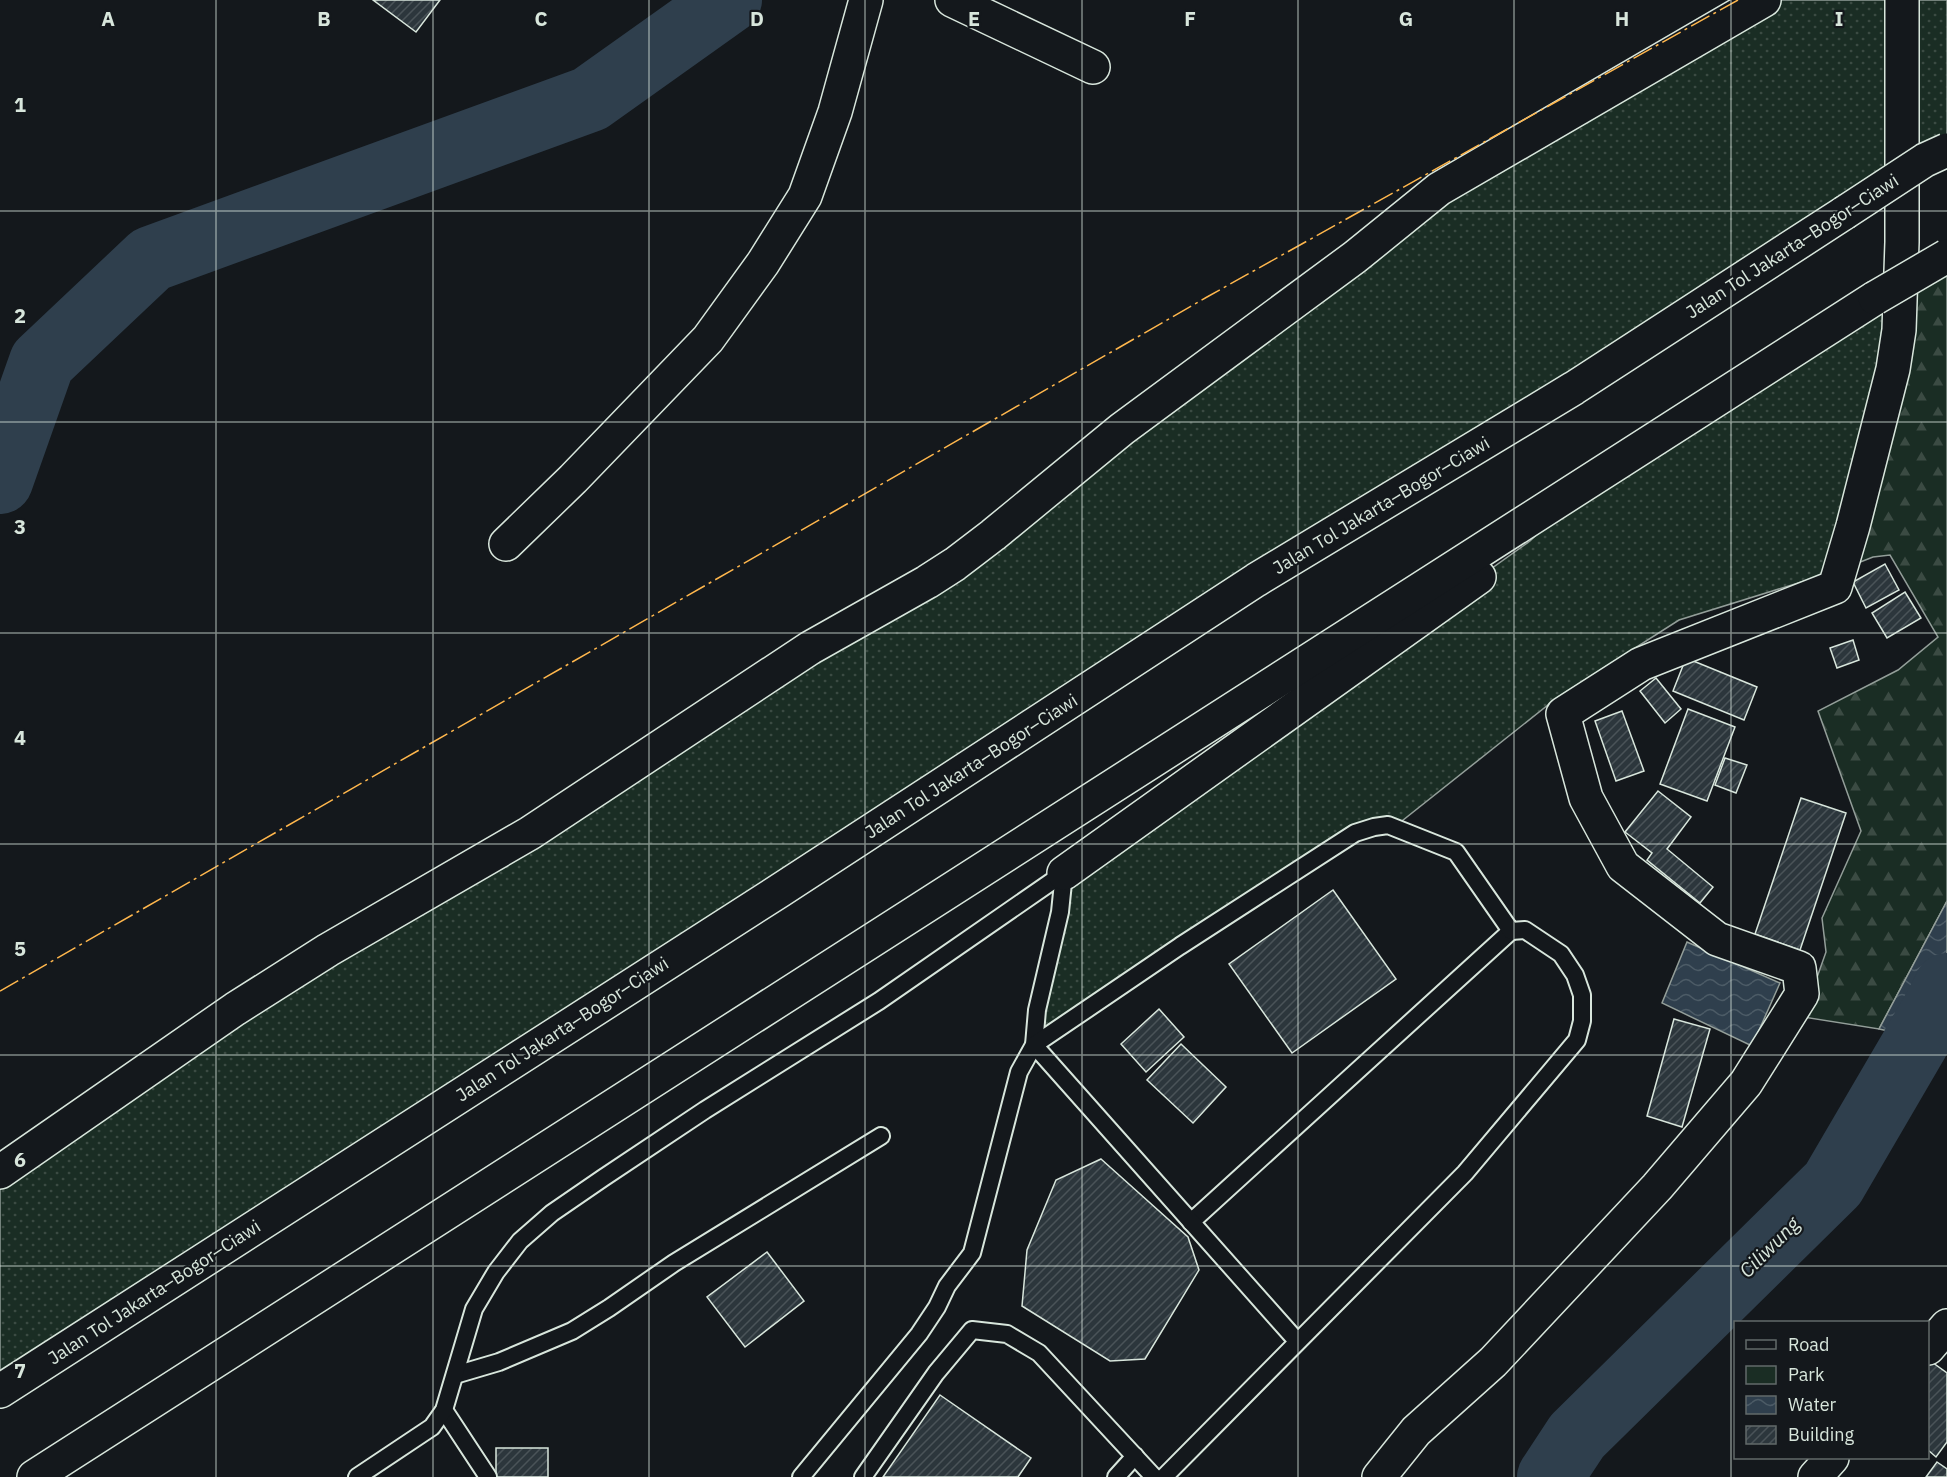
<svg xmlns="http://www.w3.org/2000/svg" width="1947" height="1477" viewBox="0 0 1947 1477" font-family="'IBM Plex Sans',sans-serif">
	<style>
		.green { fill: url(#green-dots); stroke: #939e99; stroke-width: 1.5 }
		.forest { fill: url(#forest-firs); stroke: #939e99; stroke-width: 1.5 }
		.water { fill: url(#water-waves); stroke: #939e99; stroke-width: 1.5 }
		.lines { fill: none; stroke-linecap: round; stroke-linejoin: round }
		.river { stroke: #2f3f4d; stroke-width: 66 }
		.building { fill: url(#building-hatch); stroke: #d8e6dc; stroke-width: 1.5 }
		.lane-casing { stroke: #d8e6dc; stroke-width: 20 }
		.street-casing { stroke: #d8e6dc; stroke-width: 36 }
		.highway-casing { stroke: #d8e6dc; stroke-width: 36 }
		.lane { stroke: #14181c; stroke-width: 16 }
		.street { stroke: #14181c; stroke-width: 33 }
		.highway { stroke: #14181c; stroke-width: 33 }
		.highway-bridge-casing { stroke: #d8e6dc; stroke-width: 36; stroke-linecap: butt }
		.highway-bridge { stroke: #14181c; stroke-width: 33 }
		.power { stroke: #ffb74d; stroke-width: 1.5; stroke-dasharray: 21 4.5 3 4.5; stroke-linecap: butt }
		.grid { fill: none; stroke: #d8e6dc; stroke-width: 1.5; stroke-opacity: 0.55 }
		.labels { text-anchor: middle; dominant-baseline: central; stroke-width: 4.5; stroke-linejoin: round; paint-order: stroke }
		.street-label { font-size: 18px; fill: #d8e6dc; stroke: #14181c }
		.water-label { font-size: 20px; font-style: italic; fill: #d8e6dc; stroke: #14181c }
		.grid-label { font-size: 20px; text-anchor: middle; font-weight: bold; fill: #d8e6dc; stroke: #14181c; stroke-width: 4.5; stroke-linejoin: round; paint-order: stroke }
	</style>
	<defs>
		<pattern id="green-dots" width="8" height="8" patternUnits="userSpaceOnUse" patternTransform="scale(1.5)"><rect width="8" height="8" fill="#1a2d24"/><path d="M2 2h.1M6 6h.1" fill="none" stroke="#3b4b43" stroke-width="1.8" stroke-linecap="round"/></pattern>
		<pattern id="forest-firs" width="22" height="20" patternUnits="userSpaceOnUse" patternTransform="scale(1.5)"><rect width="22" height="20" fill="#1a2d24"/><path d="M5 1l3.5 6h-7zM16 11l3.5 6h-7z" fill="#3b4b43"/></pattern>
		<pattern id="water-waves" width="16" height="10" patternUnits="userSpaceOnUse" patternTransform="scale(1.5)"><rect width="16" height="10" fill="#2f3f4d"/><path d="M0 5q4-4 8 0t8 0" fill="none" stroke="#4c5b66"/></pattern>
		<pattern id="building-hatch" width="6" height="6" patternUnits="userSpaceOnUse" patternTransform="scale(1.5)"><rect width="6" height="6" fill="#2c363c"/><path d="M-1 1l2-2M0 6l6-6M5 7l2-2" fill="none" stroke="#4a5358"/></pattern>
	</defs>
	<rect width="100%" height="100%" fill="#14181c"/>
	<g class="green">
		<polygon points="1764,0 1947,0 1947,151 0,1390 0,1172 955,564 1445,185"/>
		<polygon points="1900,285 1840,570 1679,620 1558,697 1393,828 1374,827 1034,1045 1064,873 1530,541 1567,506"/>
	</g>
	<polygon class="forest" points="1947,257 1947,901 1879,1029 1803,1017 1826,952 1822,918 1861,831 1818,711 1898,670 1938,637 1890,555 1873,557 1840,570 1900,285"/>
	<g class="water">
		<polygon points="1947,901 1947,1044 1879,1029"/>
		<polygon points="1687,942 1780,983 1752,1046 1662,1003"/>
	</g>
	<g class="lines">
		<g class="river">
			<polyline points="0,481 42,362 151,259 590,99 729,0"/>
			<polyline points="1550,1477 1577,1436 1833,1184 1937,1006 1947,986"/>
		</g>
	</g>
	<g class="building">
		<polygon points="373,0 440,0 416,32"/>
		<polygon points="1885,564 1899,590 1866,608 1853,582"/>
		<polygon points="1905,592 1921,618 1887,638 1872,613"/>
		<polygon points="1853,640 1859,660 1837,668 1830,648"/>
		<polygon points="1686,658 1757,687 1744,720 1673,691"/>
		<polygon points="1656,678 1681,709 1665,723 1640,691"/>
		<polygon points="1688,709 1735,727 1707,801 1660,784"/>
		<polygon points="1622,711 1644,771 1616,781 1595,721"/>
		<polygon points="1725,758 1747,765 1736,793 1715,785"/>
		<polygon points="1658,791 1691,817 1667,849 1713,887 1700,903 1647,860 1652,853 1625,832"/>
		<polygon points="1801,798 1846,813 1800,950 1755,934"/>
		<polygon points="1333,890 1396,979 1292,1053 1229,964"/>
		<polygon points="1159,1009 1184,1037 1146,1072 1121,1044"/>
		<polygon points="1674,1019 1710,1029 1682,1127 1647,1116"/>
		<polygon points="1181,1044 1226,1087 1193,1123 1147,1080"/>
		<polygon points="1101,1159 1188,1237 1199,1270 1145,1359 1110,1361 1022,1306 1027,1250 1056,1180"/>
		<polygon points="767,1252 804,1301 745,1347 707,1297"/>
		<polygon points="1929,1360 1947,1373 1947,1442 1936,1457 1928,1450 1928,1362"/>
		<polygon points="940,1395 1031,1458 1018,1477 883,1477"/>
		<rect x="496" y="1448" width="52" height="29"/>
		<polygon points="1937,1462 1947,1469 1947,1477 1926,1477"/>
	</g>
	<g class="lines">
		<defs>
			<g id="lane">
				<polyline points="1191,1222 1511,931"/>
				<polyline points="455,1375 499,1362 572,1331 609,1308 674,1263 881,1136"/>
				<polyline points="444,1410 488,1477"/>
				<polyline points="357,1477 432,1427 444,1410 474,1309 496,1272 520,1241 552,1213 603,1178 705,1110 879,1001 1064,873"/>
				<polyline points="801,1477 919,1334 937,1307 947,1286 972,1253 1019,1072 1034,1045 1037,1010 1060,912 1064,873"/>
				<polyline points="863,1477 936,1373 972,1330 1007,1334 1039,1353 1154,1477"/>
				<polyline points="1116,1477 1135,1456"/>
				<polyline points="1164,1477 1465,1173 1577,1040 1582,1021 1582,995 1575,975 1561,954 1525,930 1511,931 1456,852 1388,825 1374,827 1355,833 1180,946 1034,1045 1297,1341"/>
			</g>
			<g id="street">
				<polyline points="952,0 1093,67"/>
				<polyline points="506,544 573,479 708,339 763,263 805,196 835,112 866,0"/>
				<polyline points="0,1172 235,1009 328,950 530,833 810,648 927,582 955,564 993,535 1122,429 1355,257 1439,189 1764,0"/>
				<polyline points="1928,1348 1947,1326"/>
				<polyline points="1379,1477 1416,1431 1493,1362 1657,1187 1746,1083 1802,994 1799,968 1717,939 1623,866 1586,798 1563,714 1641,664 1835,587 1853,526 1893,369 1899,330 1902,242 1902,0"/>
				<polyline points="1815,1477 1832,1458"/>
			</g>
			<g id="highway">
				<polyline points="1064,873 1479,577"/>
				<polyline points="0,1391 779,891 1256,580 1574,388 1844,213"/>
				<polyline points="34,1477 1875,298"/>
			</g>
		</defs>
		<use href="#lane" class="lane-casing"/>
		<use href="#street" class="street-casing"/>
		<use href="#highway" class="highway-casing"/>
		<use href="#lane" class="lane"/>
		<use href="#street" class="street"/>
		<use href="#highway" class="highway"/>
		<defs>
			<g id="highway-bridge">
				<polyline points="1844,213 1925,160 1947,150"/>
				<polyline points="1875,298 1947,256"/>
			</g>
		</defs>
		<use href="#highway-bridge" class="highway-bridge-casing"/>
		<use href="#highway-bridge" class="highway-bridge"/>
		<polyline class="power" points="0,991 1207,297 1738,0"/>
	</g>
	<path class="grid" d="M216 0V1477M433 0V1477M649 0V1477M865 0V1477M1082 0V1477M1298 0V1477M1514 0V1477M1731 0V1477M0 211H1947M0 422H1947M0 633H1947M0 844H1947M0 1055H1947M0 1266H1947"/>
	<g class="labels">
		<g class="street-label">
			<text transform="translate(1792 246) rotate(-33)">Jalan Tol Jakarta–Bogor–Ciawi</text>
			<text transform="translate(1381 505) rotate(-31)">Jalan Tol Jakarta–Bogor–Ciawi</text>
			<text transform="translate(971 766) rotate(-33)">Jalan Tol Jakarta–Bogor–Ciawi</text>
			<text transform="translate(562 1029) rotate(-33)">Jalan Tol Jakarta–Bogor–Ciawi</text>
			<text transform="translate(154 1292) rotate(-33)">Jalan Tol Jakarta–Bogor–Ciawi</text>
		</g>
		<g class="water-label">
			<text transform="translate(1769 1247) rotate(-45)">Ciliwung</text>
		</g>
	</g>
	<g class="grid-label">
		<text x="108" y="26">A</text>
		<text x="324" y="26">B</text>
		<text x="541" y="26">C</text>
		<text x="757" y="26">D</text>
		<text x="974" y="26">E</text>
		<text x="1190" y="26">F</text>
		<text x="1406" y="26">G</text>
		<text x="1622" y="26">H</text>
		<text x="1839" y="26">I</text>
		<text x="20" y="112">1</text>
		<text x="20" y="323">2</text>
		<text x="20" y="534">3</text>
		<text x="20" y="745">4</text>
		<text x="20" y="956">5</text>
		<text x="20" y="1167">6</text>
		<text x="20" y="1378">7</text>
	</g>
	<rect x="1734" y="1321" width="195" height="138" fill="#14181c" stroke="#626a69" stroke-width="1.5"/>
	<rect x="1746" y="1340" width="30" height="9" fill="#14181c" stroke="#626a69" stroke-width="1.5"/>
	<text x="1788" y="1351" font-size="18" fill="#d8e6dc">Road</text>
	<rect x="1746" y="1366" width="30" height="18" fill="#1a2d24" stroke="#626a69" stroke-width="1.5"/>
	<text x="1788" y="1381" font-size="18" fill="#d8e6dc">Park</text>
	<rect x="1746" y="1396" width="30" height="18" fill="url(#water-waves)" stroke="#626a69" stroke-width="1.5"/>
	<text x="1788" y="1411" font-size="18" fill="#d8e6dc">Water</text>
	<rect x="1746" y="1426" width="30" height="18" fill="url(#building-hatch)" stroke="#626a69" stroke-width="1.5"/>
	<text x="1788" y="1441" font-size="18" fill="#d8e6dc">Building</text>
</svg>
